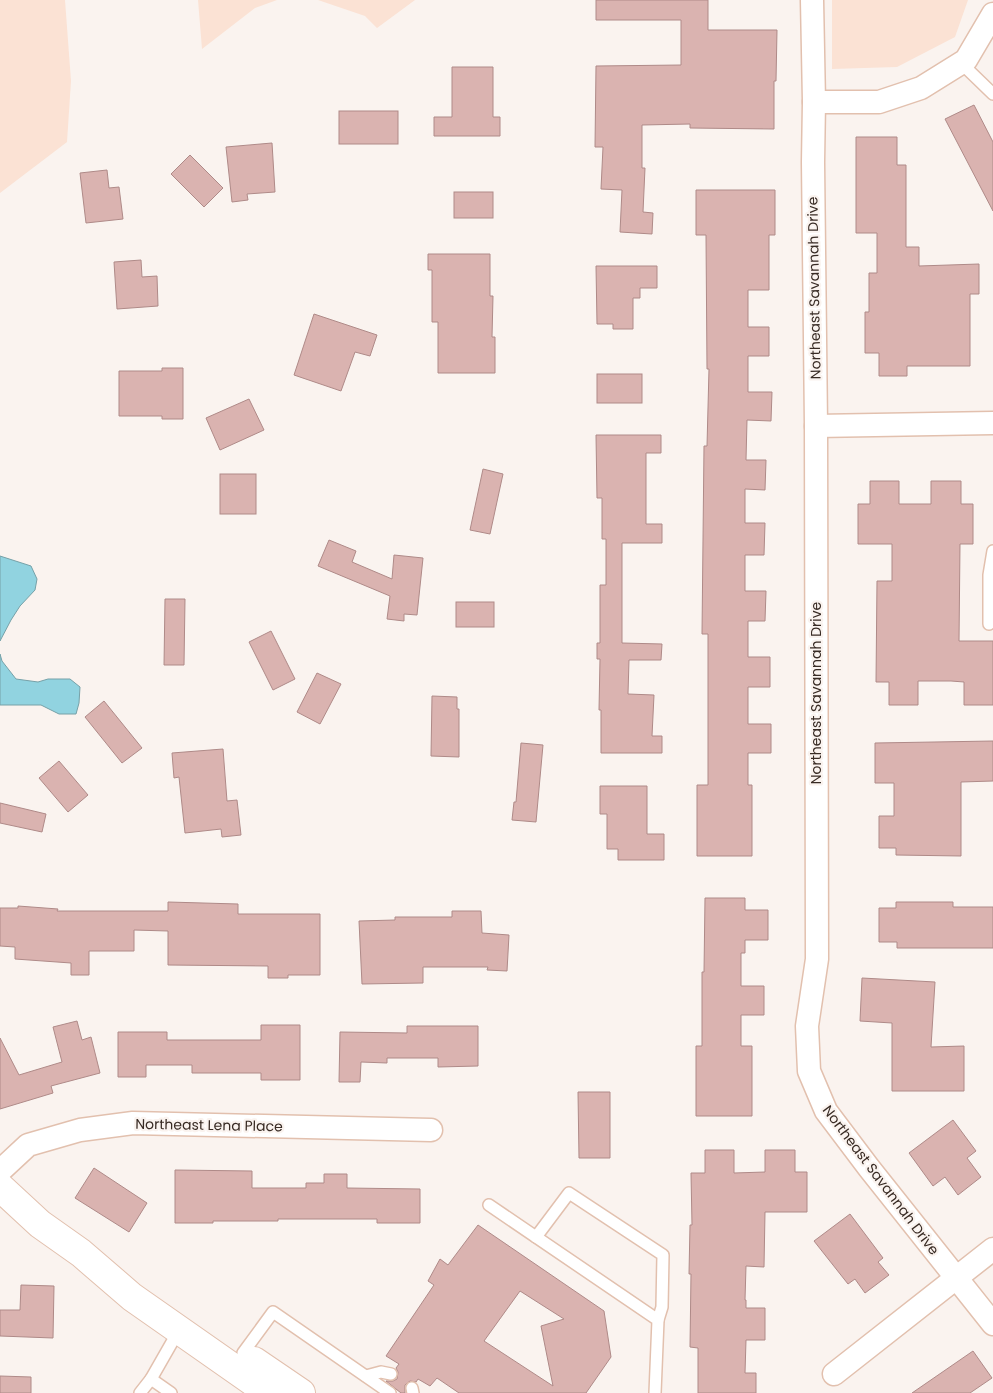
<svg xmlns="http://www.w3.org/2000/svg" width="993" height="1393" viewBox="0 0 993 1393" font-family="Poppins,sans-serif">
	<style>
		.built { fill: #fbe2d4 }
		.water { fill: #91d3e0; stroke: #76a1a8 }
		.building { fill: #dab3b0; stroke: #af8a88; fill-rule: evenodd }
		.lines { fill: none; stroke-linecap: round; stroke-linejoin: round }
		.lane-casing { stroke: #e2c0ae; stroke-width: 14 }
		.street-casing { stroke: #e2c0ae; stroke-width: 25 }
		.secondary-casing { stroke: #e2c0ae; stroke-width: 30 }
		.lane { stroke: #fff; stroke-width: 11 }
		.street { stroke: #fff; stroke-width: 22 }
		.secondary { stroke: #fff; stroke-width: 28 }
		.labels { text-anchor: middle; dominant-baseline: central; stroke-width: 4.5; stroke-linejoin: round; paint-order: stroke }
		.street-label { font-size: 14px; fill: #382b24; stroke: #faf3ef }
	</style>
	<rect width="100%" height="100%" fill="#faf3ef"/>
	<g class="built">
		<polygon points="0,0 65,0 71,81 67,142 0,193"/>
		<polygon points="198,0 277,0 255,8 202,49"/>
		<polygon points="318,0 415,0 377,28 365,16"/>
		<polygon points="832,0 968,0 955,37 897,67 832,69"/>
	</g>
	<g class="water">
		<polygon points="0,556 31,566 37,579 35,590 20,606 11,620 0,641"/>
		<polygon points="0,654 2,661 16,679 38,682 48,679 70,679 80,687 79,703 76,714 59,714 41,705 0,705"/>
	</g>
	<g class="building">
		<polygon points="596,0 708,0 708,30 777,30 776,81 774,81 774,129 690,128 690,124 642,125 642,168 645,168 643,212 653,213 652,234 620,232 622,190 601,189 603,147 595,147 596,66 681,65 681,20 596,20"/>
		<polygon points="452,67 493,67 493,117 500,117 500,136 434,136 434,117 452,117"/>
		<polygon points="974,105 993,142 993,211 945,119"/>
		<rect x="339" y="111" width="59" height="33"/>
		<polygon points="856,137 897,137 897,165 906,165 906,247 919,247 919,266 979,264 979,294 970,294 970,366 907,366 907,376 879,376 879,353 865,353 865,312 869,312 869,273 877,273 877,233 856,233"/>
		<polygon points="272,143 275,192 247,194 248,200 232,202 226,147"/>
		<polygon points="190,155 223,188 204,207 171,174"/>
		<polygon points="107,170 109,188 119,187 123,219 86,223 80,173"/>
		<polygon points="696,190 775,190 775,235 769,235 769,290 748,290 748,327 769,327 769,356 748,356 748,392 772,392 771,421 747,420 746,460 766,460 765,490 745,489 745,523 765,523 764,555 745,555 745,591 766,591 765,621 748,621 748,657 770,657 770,687 748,687 748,724 771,724 771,753 748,753 748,785 752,785 752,856 697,856 697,785 708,785 708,634 702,634 704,446 707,446 709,369 707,369 706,235 696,235"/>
		<rect x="454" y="192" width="39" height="26"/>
		<polygon points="428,254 490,254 490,296 493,296 492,337 495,337 495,373 438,373 438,322 432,322 432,270 428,270"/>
		<polygon points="141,260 142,277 157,276 158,306 117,309 114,262"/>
		<polygon points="596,266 657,266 657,288 640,288 640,298 633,298 633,329 613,329 613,324 597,324"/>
		<polygon points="314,314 377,335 370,356 355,352 341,391 294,375"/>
		<polygon points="162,368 183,368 183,419 162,419 162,416 119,416 119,371 162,371"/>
		<rect x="597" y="374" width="45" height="29"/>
		<polygon points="249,399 264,430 220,450 206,418"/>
		<polygon points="596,435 661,435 661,453 646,453 646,524 662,524 662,543 622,543 622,643 662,644 661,660 629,660 628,694 654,695 652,736 662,736 662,753 601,753 601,710 599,710 600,659 597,659 597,643 600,643 600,585 606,585 606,539 602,539 602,498 597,498"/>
		<polygon points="483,469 503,474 490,534 470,530"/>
		<rect x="220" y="474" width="36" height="40"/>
		<polygon points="870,481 899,481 899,504 931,504 931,481 961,481 961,504 973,504 973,544 960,544 959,641 993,641 993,705 964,705 964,682 951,681 918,681 918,705 889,705 889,682 876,682 877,581 892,581 892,544 858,544 858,504 870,504"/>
		<polygon points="329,540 356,551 352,562 392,579 394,555 423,558 417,615 404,614 404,621 387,619 390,596 318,566"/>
		<polygon points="165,599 185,599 184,665 164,665"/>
		<rect x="456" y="602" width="38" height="25"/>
		<polygon points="271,631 295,679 273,690 249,642"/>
		<polygon points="317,673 341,684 320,724 297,712"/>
		<polygon points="432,696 457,697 457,709 459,709 459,757 431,756"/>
		<polygon points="104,701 142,748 122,763 85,717"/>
		<polygon points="993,741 993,781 961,782 961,856 896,855 896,848 879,848 879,816 894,816 894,783 875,783 875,743"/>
		<polygon points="521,743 543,745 536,822 512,820 514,802 516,802"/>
		<polygon points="223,749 227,801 237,800 241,835 222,837 221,829 185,833 179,777 174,778 172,753"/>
		<polygon points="59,761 88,795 68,812 39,778"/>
		<polygon points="600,786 647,786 647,834 664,834 664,860 618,860 618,849 607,849 607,814 600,814"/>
		<polygon points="0,803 46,814 42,832 0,823"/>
		<polygon points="705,898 745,898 745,910 768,910 768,940 745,940 745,953 741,953 741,986 764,986 764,1015 741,1015 741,1046 752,1046 752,1116 696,1116 696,1046 702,1046 702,972 704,972"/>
		<polygon points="168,902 238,904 238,914 320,914 320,975 288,975 288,978 268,978 268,966 168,965 168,931 134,930 134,951 89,951 89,975 71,975 71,963 15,959 15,947 0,946 0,908 18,908 18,906 58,909 57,911 168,911"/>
		<polygon points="896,902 953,902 953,907 993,907 993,948 897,948 897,942 879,942 879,908 896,908"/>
		<polygon points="452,911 481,911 482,933 509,935 507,971 487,970 488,967 423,967 423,983 362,984 359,921 395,920 395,917 452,917"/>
		<polygon points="862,978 935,982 931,1047 964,1046 964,1091 892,1091 892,1023 860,1021"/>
		<polygon points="77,1021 82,1040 91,1037 100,1073 51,1086 53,1093 0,1109 0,1038 19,1075 62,1062 53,1027"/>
		<polygon points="261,1025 300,1025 300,1080 261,1080 261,1073 192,1073 192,1065 146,1065 146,1077 118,1077 118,1032 167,1032 167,1040 261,1040"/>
		<polygon points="407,1026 478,1026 478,1066 438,1067 438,1058 387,1058 387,1063 361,1062 360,1082 339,1082 340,1032 407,1033"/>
		<polygon points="578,1092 610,1092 610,1158 579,1158"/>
		<polygon points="953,1120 976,1151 967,1158 981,1177 958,1195 945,1177 933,1186 909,1153"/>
		<polygon points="705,1150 734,1150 734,1173 765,1172 765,1150 795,1150 795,1172 807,1172 807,1212 765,1212 764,1267 746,1266 745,1300 746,1300 746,1308 765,1308 765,1340 746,1340 745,1373 756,1373 756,1393 698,1393 698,1348 690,1347 691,1274 689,1274 690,1225 692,1225 691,1173 705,1173"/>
		<polygon points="94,1168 147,1203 129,1232 75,1198"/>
		<polygon points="175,1170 252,1171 252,1188 306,1188 306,1183 324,1183 324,1174 347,1174 347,1188 420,1189 420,1223 377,1223 377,1219 278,1219 278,1221 213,1221 213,1223 175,1223"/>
		<polygon points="850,1214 883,1258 878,1262 889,1275 865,1293 855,1279 848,1284 814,1241"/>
		<path d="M478 1225 604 1311 611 1357 586 1393H459L437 1378 430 1386 418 1379 416 1382 410 1381 405 1385V1393H401L386 1381H393L397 1379 398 1372 396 1368 399 1364 386 1356 434 1285 428 1281 440 1259 448 1265ZM520 1291 564 1319 541 1326 553 1386 484 1341Z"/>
		<polygon points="21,1285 54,1286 53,1338 0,1336 0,1310 20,1310"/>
		<polygon points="973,1351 992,1378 970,1393 912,1393"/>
		<polygon points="0,1376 31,1377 31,1393 0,1393"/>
	</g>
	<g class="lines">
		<defs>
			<g id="lane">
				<polyline points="961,63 993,94"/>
				<polyline points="989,624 989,575 993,551"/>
				<polyline points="489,1205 658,1320 655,1393"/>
				<polyline points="536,1237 569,1193 663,1255 662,1307 658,1320"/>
				<polyline points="243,1353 273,1312 390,1393"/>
				<polyline points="366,1376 381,1372 391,1374"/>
				<polyline points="412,1388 413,1393"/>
				<polyline points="140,1393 151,1379"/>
				<polyline points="171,1393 151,1379 179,1330"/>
			</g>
			<g id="street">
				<polyline points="812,0 814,102 813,162 816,426 817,959 807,1026 809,1071 826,1111 869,1168 993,1324"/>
				<polyline points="814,102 879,102 921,88 966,60 993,14"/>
				<polyline points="816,426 993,423"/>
				<polyline points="0,1171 28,1145 80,1130 133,1123 431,1130"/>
				<polyline points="834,1374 993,1249"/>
			</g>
			<g id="secondary">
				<polyline points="0,1187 40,1224 81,1253 132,1297 269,1393"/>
				<polyline points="254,1361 301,1393"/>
			</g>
		</defs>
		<use href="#lane" class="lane-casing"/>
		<use href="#street" class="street-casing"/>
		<use href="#secondary" class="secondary-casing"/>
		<use href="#lane" class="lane"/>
		<use href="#street" class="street"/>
		<use href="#secondary" class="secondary"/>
	</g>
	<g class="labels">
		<g class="street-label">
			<text transform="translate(814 288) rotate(-91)">Northeast Savannah Drive</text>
			<text transform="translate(816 693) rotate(-90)">Northeast Savannah Drive</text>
			<text transform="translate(209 1125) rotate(1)">Northeast Lena Place</text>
			<text transform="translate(881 1180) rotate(53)">Northeast Savannah Drive</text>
		</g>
	</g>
</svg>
